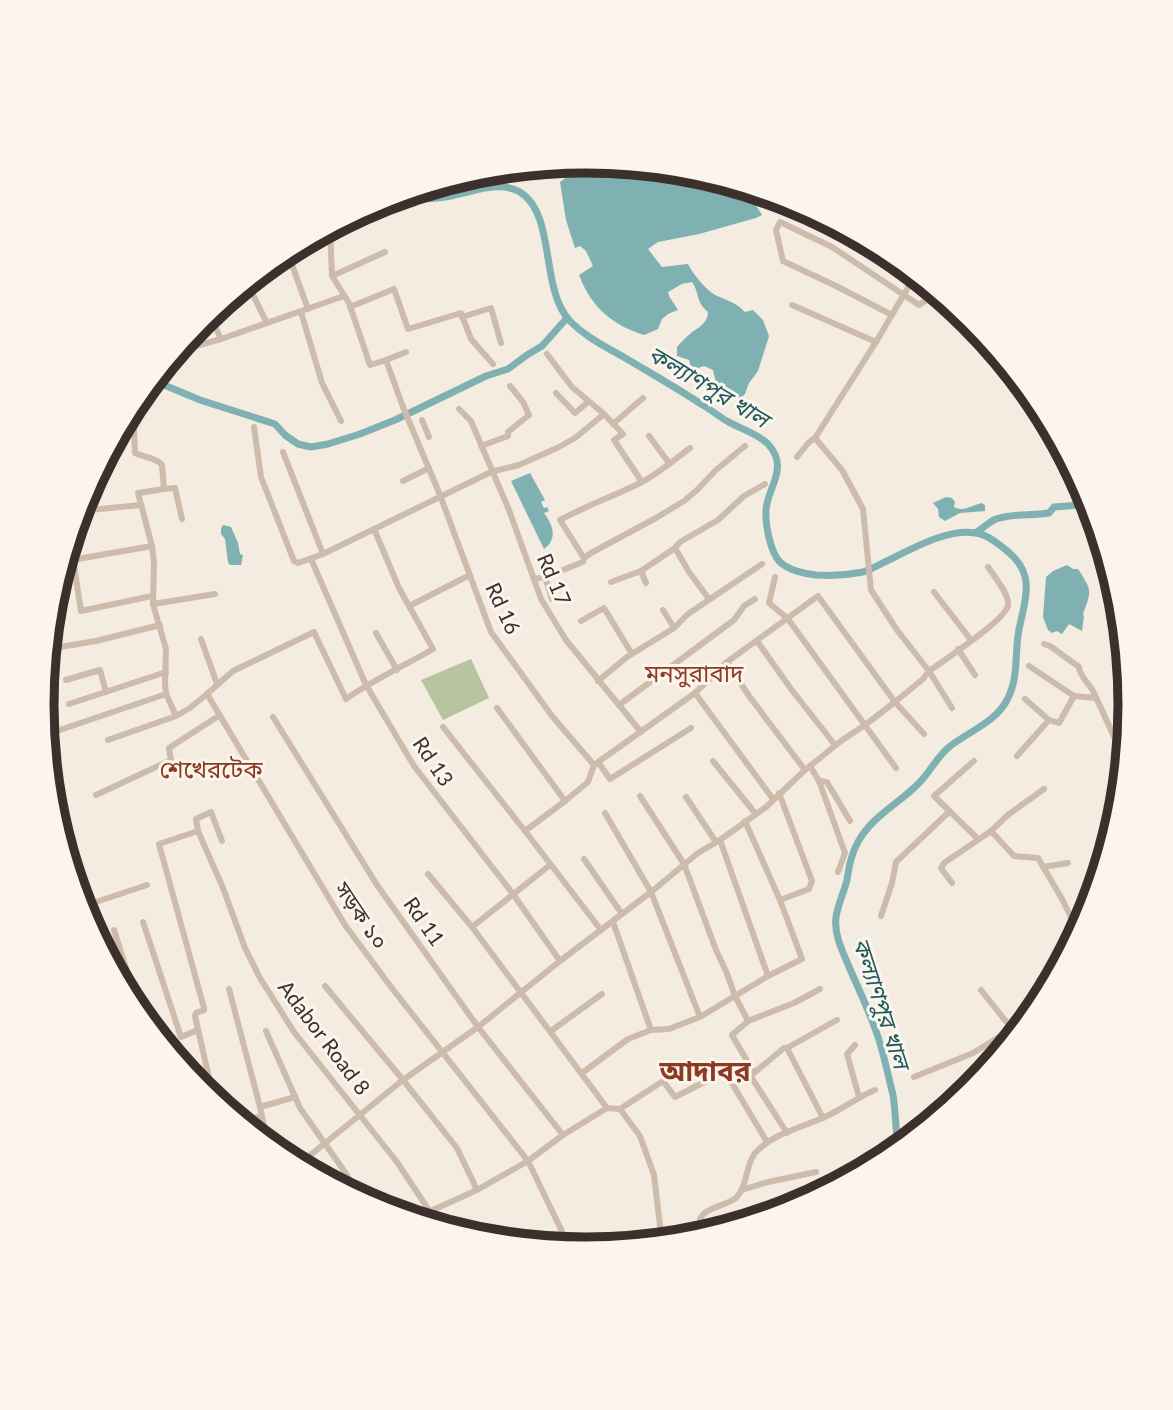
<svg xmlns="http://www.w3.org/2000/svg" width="1173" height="1410" viewBox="0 0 1173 1410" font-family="Lato,'Noto Sans Bengali',sans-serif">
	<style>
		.green { fill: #b8c4a0 }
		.water { fill: #7fb0b2 }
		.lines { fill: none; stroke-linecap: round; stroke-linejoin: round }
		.canal { stroke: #7fb0b2; stroke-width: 7 }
		.street { stroke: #cdbbac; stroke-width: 6 }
		.labels { text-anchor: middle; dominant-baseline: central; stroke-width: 6; stroke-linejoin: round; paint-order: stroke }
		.street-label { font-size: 21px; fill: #3b302b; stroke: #fbf5ee }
		.water-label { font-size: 23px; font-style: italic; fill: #1f5a5e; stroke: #fbf5ee }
		.quarter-label { font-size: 24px; fill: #8c3b22; stroke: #fbf5ee }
		.district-label { font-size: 28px; font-weight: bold; fill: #8c3b22; stroke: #fbf5ee }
		.rim { fill: none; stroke: #3b302b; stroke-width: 9 }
	</style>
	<rect width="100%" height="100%" fill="#f4ebe1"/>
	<polygon class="green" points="471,659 489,698 443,720 421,680"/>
	<g class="water">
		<path d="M602 162 684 170 713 183 730 194 755 204 762 215 756 218 699 234 658 242 648 249 662 267 688 264C693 274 705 289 715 295 726 300 737 303 745 312L753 310 763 320 769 336 758 371 749 383 745 394 740 399 723 389 716 383 713 370 704 366 692 370 689 360 677 356V347C681 342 685 338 690 334 698 327 707 325 708 312 695 301 700 293 692 282L682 284 668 292 669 296 678 310 668 314 662 319 658 329 644 335C612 325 591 307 579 275L593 266 586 251 580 246 575 248 566 220 560 182 568 176Z"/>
		<path d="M530 473 545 500 541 502 544 508 547 507 549 511 544 513C553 525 558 539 544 549L511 481Z"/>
		<path d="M946 497 952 498 955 502 954 507C962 512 972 506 981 503L985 505V511L960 513 945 521 939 517 938 509 933 503Z"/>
		<polygon points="223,525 231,527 238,543 240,554 243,555 241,565 230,565 228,562 225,539 221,534 221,528"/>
		<path d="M1067 565 1073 569H1078C1092 591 1092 590 1083 614L1084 616 1082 631 1069 624 1062 634 1057 631 1052 633 1048 630 1043 617 1046 577 1053 571Z"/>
	</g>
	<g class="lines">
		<g class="canal">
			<path d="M397 196C417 200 440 199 459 194 479 190 500 181 520 192 556 214 540 288 569 320 585 337 608 348 627 359 652 374 677 388 701 404 710 409 718 416 727 421 740 429 757 433 768 444 790 468 767 488 766 510 765 523 770 552 780 562 788 570 805 574 816 575 831 576 848 575 863 572 872 569 882 563 891 559 915 547 953 526 980 534 990 536 998 544 1006 550 1017 559 1024 568 1026 582 1028 601 1020 618 1018 636 1015 657 1018 678 1008 698 997 722 969 731 949 747 937 757 930 772 919 783 900 803 871 817 858 842 851 854 849 867 847 880 844 892 838 904 836 917 834 933 841 948 847 962 857 986 869 1010 877 1034 884 1054 888 1075 893 1095 896 1113 895 1131 899 1149"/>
			<polyline points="152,380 200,400 275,424 285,435 298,444 311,447 328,444 360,434 395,420 486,376 508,369 527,355 542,346 567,318"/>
			<path d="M977 532C983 528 989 522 996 519 1013 513 1032 516 1049 513L1054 507 1080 505 1094 529 1100 532"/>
		</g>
		<g class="street">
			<polyline points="330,227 332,276 349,303 370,365 386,360 403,407 440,495 491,632 552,716 594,765 588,782 565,801 525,831 601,930"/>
			<polyline points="331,235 378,215"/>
			<polyline points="287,251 308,309"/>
			<polyline points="332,276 385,252"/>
			<polyline points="247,283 267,323"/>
			<polyline points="792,305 876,342"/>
			<polyline points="350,307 394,289 408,329 461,313 471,339 493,364"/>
			<polyline points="301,312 322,383 341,421"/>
			<polyline points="209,314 221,339"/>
			<polyline points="892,315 836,286 783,261 776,230 780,222 832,247 919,305 938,292"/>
			<polyline points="462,317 491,308 501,343"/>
			<polyline points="173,355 189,348 221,339 344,296"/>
			<polyline points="386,360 406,352"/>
			<polyline points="556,393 575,413 588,402"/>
			<polyline points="1033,394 1042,428"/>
			<path d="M133 404 135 453C145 458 155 457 162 465L164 489 138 493 152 546 154 562 153 604 166 649 165 683 166 694 176 716 190 708 207 694"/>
			<polyline points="459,409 471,421 509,510 541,599 566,640 641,732"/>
			<polyline points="604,414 623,434 614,440 642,482"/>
			<polyline points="422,420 429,437"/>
			<polyline points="613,424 643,398"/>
			<polyline points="254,427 261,477 294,561 298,563 323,554 491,472 519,465 559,447 575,438 604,414 572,387 547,354"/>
			<polyline points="649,436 669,463"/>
			<polyline points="481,446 508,436 508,432 529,415 523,402 510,386"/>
			<polyline points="283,452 323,554"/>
			<polyline points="797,457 809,442 815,438 876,342 916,274"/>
			<polyline points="403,481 429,468"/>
			<polyline points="164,489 175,488 182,519"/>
			<polyline points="79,511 141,505"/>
			<path d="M374 529 399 588 433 649C404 666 373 680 346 699L314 632 233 671 207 694 345 925 391 987 528 1161 570 1248"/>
			<polyline points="675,548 689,572 709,599"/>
			<path d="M584 558 560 520C586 506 614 496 640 483 658 474 674 460 690 448"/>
			<polyline points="73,559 81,611 152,596"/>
			<polyline points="311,559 366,685 414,766 513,894 560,961"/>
			<polyline points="66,561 152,546"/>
			<polyline points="641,571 646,583"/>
			<polyline points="545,577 552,599"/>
			<polyline points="775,577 769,603 788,619 896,768"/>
			<polyline points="535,579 545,577 583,562 584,558 591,553 656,518 684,501 697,490 716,470 745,446"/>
			<polyline points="611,582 641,571 675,548 680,542 718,520 744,496 765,484"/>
			<polyline points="934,592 971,640"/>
			<polyline points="153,604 215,594"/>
			<polyline points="409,606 470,575"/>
			<polyline points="663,610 674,628"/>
			<polyline points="581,621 604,608 632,654"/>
			<polyline points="376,633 397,670"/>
			<polyline points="201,639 217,684"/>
			<polyline points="757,641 791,689 835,745"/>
			<path d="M1044 644 1050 646 1079 667C1080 677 1088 682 1093 691 1104 715 1116 739 1125 764"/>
			<polyline points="48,649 96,641 160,625"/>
			<polyline points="958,649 975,675"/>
			<polyline points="727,662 749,696 805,770"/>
			<polyline points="1029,666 1074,696"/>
			<polyline points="66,680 100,670 106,692"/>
			<polyline points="598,681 627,657 674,628 688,614 762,564"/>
			<polyline points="695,693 773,799"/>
			<polyline points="1025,699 1049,720"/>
			<polyline points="69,704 166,672"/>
			<polyline points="619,705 734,620 744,606 755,599"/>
			<polyline points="497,708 565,801"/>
			<path d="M952 708 929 671C943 661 1007 619 1008 605 1010 595 994 576 988 567"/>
			<polyline points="273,717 377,885 478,1027 563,1135"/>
			<polyline points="443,727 525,831"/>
			<polyline points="45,735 166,694"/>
			<polyline points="108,740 176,716"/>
			<polyline points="1017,756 1049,720 1059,723 1074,696 1096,698"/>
			<polyline points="171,760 179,773"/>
			<polyline points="713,761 755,813"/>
			<polyline points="974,761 934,796 978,839"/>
			<polyline points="598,762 610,779 691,728"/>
			<polyline points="594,765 695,693 727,662 818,596 895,702 924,734"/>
			<polyline points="810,766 819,781 845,853 838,872"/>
			<polyline points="819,781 827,782 850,821"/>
			<polyline points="779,793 812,881 809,889 780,900"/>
			<polyline points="96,795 171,760 169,748 220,715"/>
			<polyline points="640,796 684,864 716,950 726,971 735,996 748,1021"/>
			<polyline points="686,797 716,842"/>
			<polyline points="605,813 651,892 700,1017"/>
			<polyline points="198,831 223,888 245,948 260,978 294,1032 397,1162 430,1212"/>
			<polyline points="991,831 1009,814 1044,789"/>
			<polyline points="720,840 768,976"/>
			<polyline points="584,859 622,914"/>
			<polyline points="1043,867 1068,863"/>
			<polyline points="428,874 472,927 607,1108 620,1109 640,1136 654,1175 662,1242"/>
			<polyline points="952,883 941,868 944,863 991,831 1014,856 1038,858 1062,899 1079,933"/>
			<polyline points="81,907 147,885"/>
			<polyline points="881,916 892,883 896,862 950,811"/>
			<polyline points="143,922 181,1037 198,1030"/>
			<polyline points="613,922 651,1030"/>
			<polyline points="472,927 550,865"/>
			<polyline points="114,930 126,968"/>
			<polyline points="101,933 108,960"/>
			<polyline points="114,970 126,968 145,1021"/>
			<polyline points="325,986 403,1080 457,1148 477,1190"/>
			<polyline points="229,989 260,1107 268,1145"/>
			<polyline points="981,990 1012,1029 1018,1034"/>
			<polyline points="266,1031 300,1108 347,1175 356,1196"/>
			<polyline points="551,1031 602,994"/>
			<polyline points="855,1045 847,1054 859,1097"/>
			<polyline points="787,1048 823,1118"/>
			<polyline points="748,1072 787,1133"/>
			<polyline points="582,1073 628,1039 651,1030 669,1029 700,1017 768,976 802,959 780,900 745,821"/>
			<polyline points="754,1073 732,1035 748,1021 794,1003 820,989"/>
			<polyline points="914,1077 973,1053 1012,1029"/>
			<polyline points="730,1080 767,1142"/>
			<polyline points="214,1100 195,1016 196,1013 204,1010 204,1008 159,844 198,831 196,819 211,812 222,841"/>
			<polyline points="260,1107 295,1097"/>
			<polyline points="620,1109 663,1081 675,1097 724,1072 730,1080 748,1072 754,1073 784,1048 787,1048 837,1020"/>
			<polyline points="239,1121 262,1116"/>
			<polyline points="298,1165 403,1080 478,1027 560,961 651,892 698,853 720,840 766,807 805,770 841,741 865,725 895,702 923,679 929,671 897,630 871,590 863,509 842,470 815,438"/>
			<polyline points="742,1190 768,1182 816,1172"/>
			<polyline points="413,1219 477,1190 528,1161 563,1135 607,1108"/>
			<path d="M703 1236C702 1231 699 1225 700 1220 702 1208 728 1205 736 1198 748 1186 745 1166 755 1153 773 1133 804 1127 827 1116 844 1108 858 1097 875 1090"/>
		</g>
	</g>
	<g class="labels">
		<g class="street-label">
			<text transform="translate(555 579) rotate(67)">Rd 17</text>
			<text transform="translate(504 608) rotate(65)">Rd 16</text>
			<text transform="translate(434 761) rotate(56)">Rd 13</text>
			<text transform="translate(362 915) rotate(56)">সড়ক ১০</text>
			<text transform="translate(425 921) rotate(55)">Rd 11</text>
			<text transform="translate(325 1037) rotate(53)">Adabor Road 8</text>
		</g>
		<g class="water-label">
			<text transform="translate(709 386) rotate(31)">কল্যাণপুর খাল</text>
			<text transform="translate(882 1003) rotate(72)">কল্যাণপুর খাল</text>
		</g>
		<g class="quarter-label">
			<text x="694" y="672">মনসুরাবাদ</text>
			<text x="211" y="768">শেখেরটেক</text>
		</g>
		<g class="district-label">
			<text x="705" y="1070">আদাবর</text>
		</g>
	</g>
	<path d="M0 0H1173V1410H0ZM54 705a532 532 0 1 1 1064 0a532 532 0 1 1-1064 0Z" fill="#fbf5ee" fill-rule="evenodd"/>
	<path class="rim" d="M54 705a532 532 0 1 1 1064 0a532 532 0 1 1-1064 0Z"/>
</svg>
